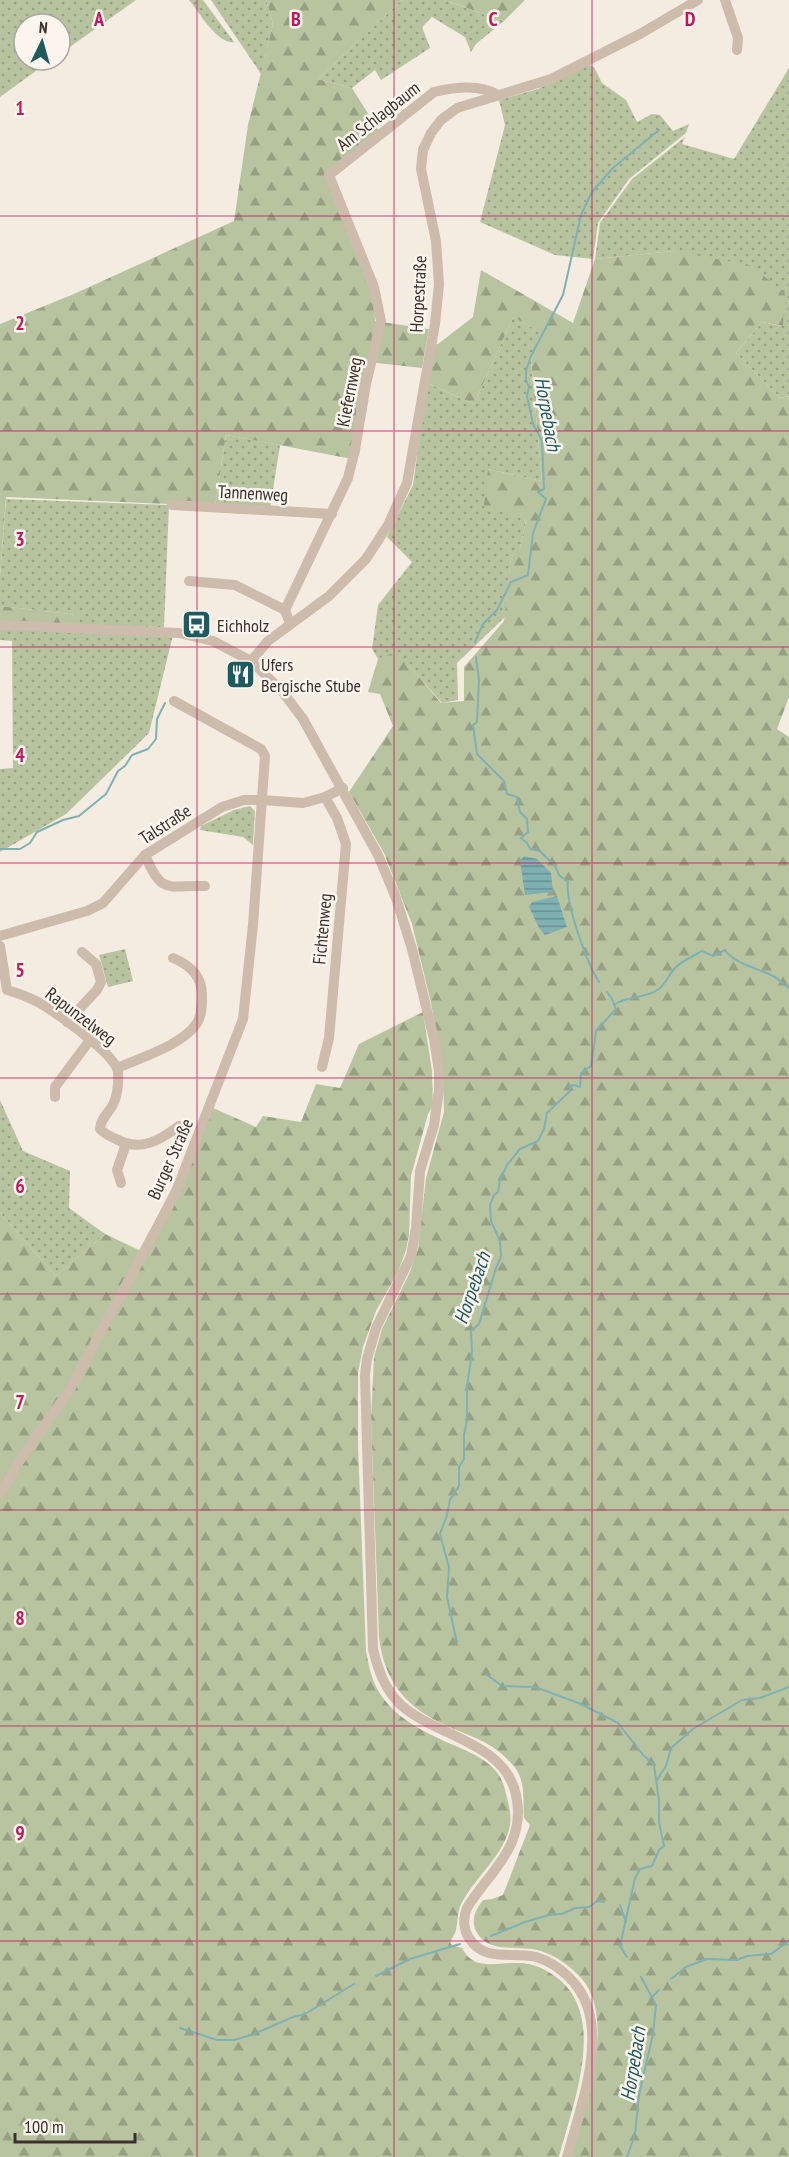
<svg xmlns="http://www.w3.org/2000/svg" width="789" height="2157" viewBox="0 0 789 2157" font-family="'PT Sans Narrow',sans-serif">
	<style>
		.green { fill: url(#green-dots) }
		.forest { fill: url(#forest-firs) }
		.water { fill: url(#water-rules) }
		.lines { fill: none; stroke-linecap: round; stroke-linejoin: round }
		.stream { stroke: #7fb0b2; stroke-width: 2 }
		.minor { stroke: #cdbbac; stroke-width: 10 }
		.grid { fill: none; stroke: #c2185b; stroke-width: 1.5; stroke-opacity: 0.55 }
		.labels { text-anchor: middle; dominant-baseline: central; stroke-width: 5; stroke-linejoin: round; paint-order: stroke }
		.street-label { font-size: 18px; fill: #3b302b; stroke: #fbf5ee }
		.poi-label { font-size: 18px; fill: #3b302b; stroke: #fbf5ee; text-anchor: start }
		.water-label { font-size: 20px; font-style: italic; fill: #1f5a5e; stroke: #fbf5ee }
		.grid-label { font-size: 20px; text-anchor: middle; font-weight: bold; fill: #c2185b; stroke: #fbf5ee; stroke-width: 5; stroke-linejoin: round; paint-order: stroke }
	</style>
	<defs>
		<pattern id="green-dots" width="8" height="8" patternUnits="userSpaceOnUse" patternTransform="scale(1.5)"><rect width="8" height="8" fill="#b8c4a0"/><path d="M2 2h.1M6 6h.1" fill="none" stroke="#97a083" stroke-width="1.8" stroke-linecap="round"/></pattern>
		<pattern id="forest-firs" width="22" height="20" patternUnits="userSpaceOnUse" patternTransform="scale(1.5)"><rect width="22" height="20" fill="#b8c4a0"/><path d="M5 1l3.5 6h-7zM16 11l3.5 6h-7z" fill="#97a083"/></pattern>
		<pattern id="water-rules" width="6" height="5" patternUnits="userSpaceOnUse" patternTransform="scale(1.5)"><rect width="6" height="5" fill="#7fb0b2"/><path d="M0 2.5h6" fill="none" stroke="#699091"/></pattern>
	</defs>
	<rect width="100%" height="100%" fill="#f4ebe1"/>
	<g class="green">
		<polygon points="0,0 136,0 60,54 60,24 24,24 24,60 51,60 0,97"/>
		<path d="M189 0H203L234 42C218 45 199 12 189 0Z"/>
		<polygon points="211,0 266,0 273,24 261,74"/>
		<polygon points="402,0 444,0 504,21 476,44 471,52 465,37 432,17 422,27 430,48 381,80 375,70 352,88 318,79"/>
		<polygon points="589,65 594,67 602,83 626,100 637,122 652,114 660,115 673,131 689,124 686,133 629,179 598,223 593,259 555,255 480,222 505,125 499,100 538,89"/>
		<polygon points="789,68 789,396 780,398 736,353 762,322 782,326 673,251 595,259 600,223 632,179 685,137 682,144 734,159"/>
		<polygon points="513,317 544,334 531,360 542,481 488,469 526,520 519,553 511,556 505,617 457,663 458,700 442,703 397,652 378,659 372,649 378,605 412,562 387,537 413,485 427,383 474,404"/>
		<polygon points="226,435 280,445 270,509 215,506"/>
		<polygon points="6,499 169,505 164,627 78,626 78,615 0,606 0,576"/>
		<polygon points="0,629 173,635 149,733 66,814 0,852 0,769 13,768 12,641 0,640"/>
		<polygon points="250,806 255,811 253,845 243,837 200,830 201,826 234,810"/>
		<polygon points="125,949 133,981 108,987 99,955"/>
		<polygon points="0,1100 23,1151 70,1171 69,1208 105,1234 56,1276 0,1213"/>
	</g>
	<g class="forest">
		<polygon points="266,0 402,0 318,79 352,88 379,131 325,175 373,287 375,321 429,329 422,368 368,362 352,459 226,435 215,506 6,497 0,576 0,324 74,294 234,221 248,125 273,24"/>
		<polygon points="444,0 525,0 504,21"/>
		<path d="M673 251 750 265 785 293 783 326 762 322 736 353 780 398 789 396V697L777 729 789 737V2157H572C584 2111 617 2020 582 1979 570 1966 558 1957 541 1951 521 1944 490 1955 477 1933 470 1920 475 1911 483 1900L492 1899 503 1895 530 1825 524 1818C523 1805 525 1790 520 1777 518 1770 512 1764 507 1759 490 1741 469 1736 447 1726 406 1708 384 1681 379 1637L371 1418 374 1357 382 1329 410 1272 418 1249 426 1178 444 1112 443 1071 431 1003 412 924 384 853 349 792 393 726 380 694 368 692 378 659 397 651 441 703 464 701V667L504 621 511 556 519 552 526 520 484 505 488 469 542 481 531 360 543 334 513 317 474 404 427 383 433 345 438 344 473 317 481 270 573 323 595 259Z"/>
		<polygon points="0,606 78,615 78,626 0,621"/>
		<path d="M423 1012 432 1071 433 1106 428 1114 411 1176 409 1235 406 1250 398 1272 376 1311 363 1347 358 1373V1445L366 1651C369 1667 372 1684 383 1698 399 1720 426 1733 451 1744 465 1750 483 1757 494 1769 502 1777 505 1788 507 1798 510 1809 512 1819 509 1830 501 1857 478 1875 464 1899 456 1911 459 1918 456 1930 455 1934 452 1938 450 1942L452 1945 462 1948C474 1972 497 1962 518 1963 534 1963 548 1970 560 1980 607 2020 572 2106 559 2157H0V1499L6 1486 57 1413 213 1108 256 1127 263 1116 301 1122 316 1084 340 1088 359 1044Z"/>
		<polygon points="0,1213 56,1276 105,1234 141,1251 78,1370 0,1488"/>
	</g>
	<g class="water">
		<polygon points="524,856 537,859 551,873 553,892 525,895 520,861"/>
		<polygon points="557,896 567,927 545,935 539,928 529,907 532,902"/>
	</g>
	<g class="lines">
		<g class="stream">
			<polyline points="475,642 483,624 497,610 511,582 528,575 533,533 546,499 538,492 544,489 542,441 533,424 527,396 529,387 526,380 526,371 531,356 563,295 581,215 592,192 613,168 659,130"/>
			<path d="M476 657 479 680 477 722 473 725 477 754 504 781 507 794 517 797 520 812 527 819 528 832 521 838 527 843 530 849 540 851 555 866 559 875 568 882C565 902 587 964 599 982"/>
			<polyline points="0,849 20,849 30,843 37,832 63,820 79,816 106,794 118,771 125,766 132,755 148,749 156,739 157,719 165,703"/>
			<path d="M614 1005C627 995 646 999 659 989 666 983 668 976 674 969 680 962 693 956 702 951L713 956 725 950C733 963 760 969 773 976 779 979 784 985 789 988"/>
			<polyline points="457,1643 447,1597 449,1567 440,1534 447,1515 450,1500 459,1486 459,1467 464,1459 464,1435 467,1420 467,1386 472,1352 471,1331 479,1324 496,1268 501,1257 500,1241 491,1221 490,1205 494,1195 498,1192 500,1180 507,1165 520,1149 538,1141 544,1129 547,1113 571,1090 569,1086 574,1085 580,1087 581,1073 591,1066 596,1031 616,1009 612,999 607,992"/>
			<polyline points="486,1674 502,1686 535,1687 581,1704 618,1723 643,1755 654,1765 659,1801 659,1822 664,1846 659,1850 652,1866 640,1869 635,1878 620,1946 627,1957"/>
			<polyline points="657,1780 666,1766 671,1748 693,1729 742,1700 760,1698 789,1687"/>
			<polyline points="620,1905 626,1922"/>
			<polyline points="491,1936 525,1922 552,1914 562,1914 575,1908 589,1907 597,1901 604,1902"/>
			<polyline points="376,1976 410,1959 460,1944"/>
			<polyline points="671,1979 686,1967 707,1959 737,1960 747,1956 771,1954 789,1941"/>
			<polyline points="653,1996 659,1990"/>
			<polyline points="180,2028 217,2040 234,2040 254,2034 293,2017 305,2014 354,1984"/>
			<polyline points="627,2157 635,2134 639,2095 653,2034 656,2005 641,1977"/>
		</g>
		<g class="minor">
			<polyline points="725,0 738,38 737,50"/>
			<polyline points="172,505 332,514"/>
			<polyline points="189,581 235,585 285,610"/>
			<path d="M290 624 285 610 348 478 355 450 366 384 381 321 374 287 329 175 434 92C455 87 480 84 498 95"/>
			<path d="M0 625 179 633 213 641 251 661 282 691 303 719 378 855 396 898 412 949 434 1039 439 1071V1090L434 1125 420 1171 416 1228 411 1256 376 1328 367 1359 365 1375 373 1649C378 1670 385 1690 401 1705 437 1737 505 1742 516 1795 520 1812 518 1828 511 1844 501 1867 480 1886 467 1908 463 1917 463 1929 469 1938 485 1963 511 1951 536 1957 559 1964 579 1983 587 2005 603 2050 579 2113 567 2157"/>
			<polyline points="251,661 268,641 329,596 366,559 388,525 407,483 435,324 439,284 436,241 421,169 423,150 431,133 441,120 457,108 551,79 640,34 698,0"/>
			<path d="M145 855C162 896 168 885 205 886"/>
			<polyline points="0,936 87,911 103,903 145,855 222,807 244,800 262,800 303,803 325,797 343,788"/>
			<path d="M0 946 7 990C18 993 28 997 38 1002 55 1012 116 1054 118 1072 119 1084 117 1099 111 1108 106 1115 100 1121 100 1129 104 1134 110 1136 116 1139 140 1152 159 1141 179 1126"/>
			<polyline points="67,1022 97,990 101,982 96,964 82,952"/>
			<polyline points="322,1067 329,1038 346,844 337,818 325,797"/>
			<path d="M117 1068C140 1058 183 1045 197 1023 202 1015 202 1004 202 995 202 976 190 965 173 958"/>
			<polyline points="55,1097 55,1087 90,1040"/>
			<polyline points="121,1183 117,1170 126,1144"/>
			<polyline points="0,1494 18,1463 69,1391 175,1194 243,1019 253,925 265,756 261,749 174,701"/>
		</g>
	</g>
	<path class="grid" d="M197 0V2157M394 0V2157M592 0V2157M0 216H789M0 431H789M0 647H789M0 863H789M0 1078H789M0 1294H789M0 1510H789M0 1726H789M0 1941H789"/>
	<defs>
		<symbol id="bus-square" viewBox="-11 -11 22 22"><rect x="-9" y="-9" width="18" height="18" rx="4" fill="#1f5a5e" stroke="#fbf5ee"/><path d="M-5-6H5V4H4V6H2V4H-2V6H-4V4H-5ZM-3.5-4V0h7V-4ZM-3.5 1.2v1.5H-2V1.2ZM2 1.2v1.5H3.5V1.2Z" fill="#fff"/></symbol>
		<symbol id="restaurant-square" viewBox="-11 -11 22 22"><rect x="-9" y="-9" width="18" height="18" rx="4" fill="#1f5a5e" stroke="#fbf5ee"/><path d="M-5-6h1v4h1v-4h1v4h1v-4h1v5L-1.5 .5V6h-2V.5L-5-1ZM5-6V6H3V1.5H1.5Q1.5-4 5-6Z" fill="#fff"/></symbol>
	</defs>
	<g fill-rule="evenodd">
		<use href="#bus-square" x="180" y="608" width="33" height="33"/>
		<use href="#restaurant-square" x="224" y="658" width="33" height="33"/>
	</g>
	<g class="labels">
		<g class="street-label">
			<text transform="translate(378 116) rotate(-38)">Am Schlagbaum</text>
			<text transform="translate(418 294) rotate(-87)">Horpestraße</text>
			<text transform="translate(349 392) rotate(-79)">Kiefernweg</text>
			<text transform="translate(253 493) rotate(3)">Tannenweg</text>
			<text transform="translate(165 824) rotate(-33)">Talstraße</text>
			<text transform="translate(322 929) rotate(-85)">Fichtenweg</text>
			<text transform="translate(81 1016) rotate(37)">Rapunzelweg</text>
			<text transform="translate(170 1159) rotate(-66)">Burger Straße</text>
		</g>
		<g class="poi-label">
			<text x="217" y="625">Eichholz</text>
			<text x="261" y="664">Ufers<tspan x="261" dy="21">Bergische Stube</tspan></text>
		</g>
		<g class="water-label">
			<text transform="translate(548 414) rotate(80)">Horpebach</text>
			<text transform="translate(472 1288) rotate(-71)">Horpebach</text>
			<text transform="translate(633 2064) rotate(-81)">Horpebach</text>
		</g>
	</g>
	<g class="grid-label">
		<text x="99" y="26">A</text>
		<text x="296" y="26">B</text>
		<text x="493" y="26">C</text>
		<text x="690" y="26">D</text>
		<text x="20" y="115">1</text>
		<text x="20" y="330">2</text>
		<text x="20" y="546">3</text>
		<text x="20" y="762">4</text>
		<text x="20" y="977">5</text>
		<text x="20" y="1193">6</text>
		<text x="20" y="1409">7</text>
		<text x="20" y="1625">8</text>
		<text x="20" y="1840">9</text>
	</g>
	<g transform="translate(42 42) rotate(5)"><circle r="28" fill="#fbf5ee" stroke="#aea6a0" stroke-width="1.5"/>
	<path d="M0-4.5L10 22L0 15L-10 22Z" fill="#1f5a5e"/>
	<text y="-9" font-size="16" font-weight="bold" text-anchor="middle" fill="#3b302b">N</text>
	</g>
	<path d="M15 2133v9h120v-9" fill="none" stroke="#3b302b" stroke-width="3"/>
	<text x="24" y="2133" font-size="18" fill="#3b302b" stroke="#fbf5ee" stroke-width="4.5" paint-order="stroke">100 m</text>
</svg>
